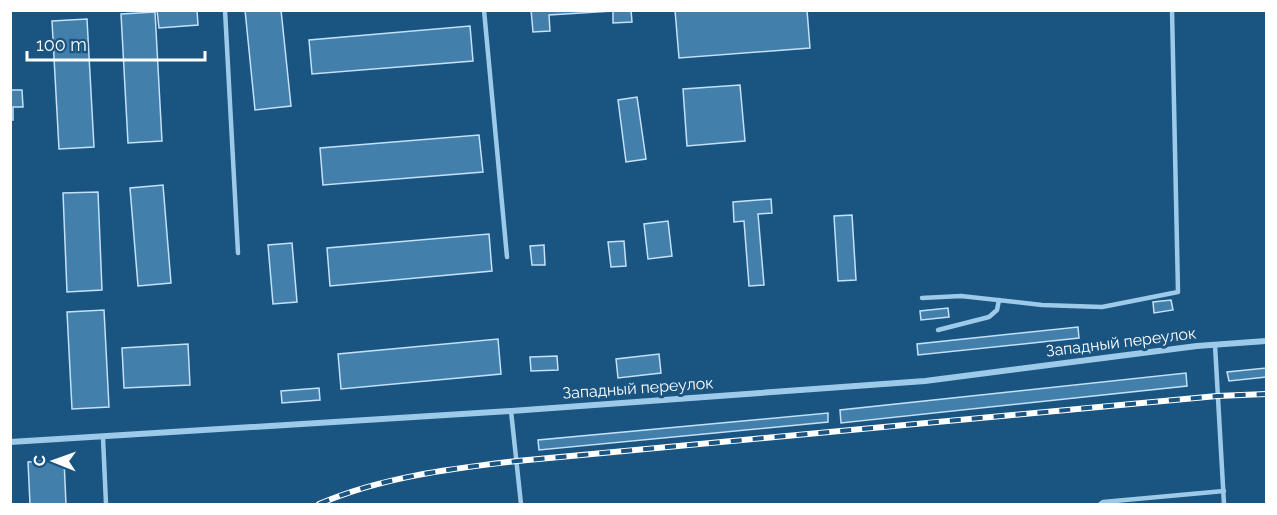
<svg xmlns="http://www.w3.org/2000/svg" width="1277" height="515" viewBox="0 0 1277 515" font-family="Raleway,sans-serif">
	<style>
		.building { fill: #437fab; stroke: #c3e1f8; stroke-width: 1.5 }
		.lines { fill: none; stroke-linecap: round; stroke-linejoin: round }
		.lane { stroke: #9ecaea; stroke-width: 4.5 }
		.street { stroke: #9ecaea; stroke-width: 6 }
		.rail-casing { stroke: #fff; stroke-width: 6 }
		.rail { stroke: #1a5481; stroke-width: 4; stroke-dasharray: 11; stroke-linecap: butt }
		.labels { text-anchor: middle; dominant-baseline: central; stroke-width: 6; stroke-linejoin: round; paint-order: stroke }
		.street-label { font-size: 16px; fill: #fff; stroke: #1a5481 }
	</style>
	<rect width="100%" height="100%" fill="#1a5481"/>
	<g class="building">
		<polygon points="157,10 197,10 198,25 159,28"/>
		<polygon points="245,10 281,10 291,106 255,110"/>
		<polygon points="531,10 631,10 632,22 613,23 613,11 549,15 550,31 533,32"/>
		<polygon points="675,10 807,10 810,48 679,58"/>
		<polygon points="155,12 162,141 128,143 121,14"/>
		<polygon points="87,19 94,147 59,149 52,21"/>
		<polygon points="470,26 473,61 312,74 309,40"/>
		<polygon points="740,85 745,141 687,146 683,89"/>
		<polygon points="10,90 22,90 23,107 13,107 13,120 10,120"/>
		<polygon points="637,97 646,159 626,162 618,100"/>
		<polygon points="479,135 483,172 323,185 320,148"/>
		<polygon points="163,185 171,283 138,286 130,188"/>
		<polygon points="98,192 102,290 67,292 63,193"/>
		<polygon points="771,199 772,213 758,214 764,285 749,286 744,221 734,222 733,202"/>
		<polygon points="852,215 856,280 838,281 834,216"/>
		<polygon points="668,221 672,256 648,259 644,224"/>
		<polygon points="489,234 492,271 330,286 327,248"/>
		<polygon points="624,241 626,266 611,267 608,242"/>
		<polygon points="292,243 297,302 273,304 268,245"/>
		<polygon points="544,245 545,265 532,265 530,246"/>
		<polygon points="1171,300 1173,310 1154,313 1153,302"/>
		<polygon points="948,308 949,317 921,320 920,311"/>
		<polygon points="104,310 109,407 72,409 67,312"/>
		<polygon points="1078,327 1079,338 918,355 917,344"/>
		<polygon points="498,339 501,374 341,389 338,354"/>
		<polygon points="188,344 190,385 124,388 122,348"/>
		<polygon points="659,354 661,373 618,378 616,359"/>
		<polygon points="557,356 558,370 531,371 530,357"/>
		<polygon points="1266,368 1266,377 1229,381 1227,372"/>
		<polygon points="1186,373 1187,386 841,423 840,410"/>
		<polygon points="319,388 320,400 282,403 281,391"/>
		<polygon points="828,413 828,422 539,450 538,440"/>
		<polygon points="64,460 66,504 30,504 28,462"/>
	</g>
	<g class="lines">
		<g class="lane">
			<polyline points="225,10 238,253"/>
			<polyline points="484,10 507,257"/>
			<polyline points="922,298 961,296 1042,305 1102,307 1178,292 1172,10"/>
			<polyline points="938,330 989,317 997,310 999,300"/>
			<polyline points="1215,345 1224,504"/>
			<polyline points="511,411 521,504"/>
			<polyline points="103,438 106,504"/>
			<polyline points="1100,504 1103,502 1224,491"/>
		</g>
		<polyline class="street" points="10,442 511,411 925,381 1197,346 1266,341"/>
		<defs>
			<path id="rail" d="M319 504C382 477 449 469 517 461L1217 396 1266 394"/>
		</defs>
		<use href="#rail" class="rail-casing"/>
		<use href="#rail" class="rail"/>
	</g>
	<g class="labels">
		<g class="street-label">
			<text transform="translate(1121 342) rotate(-7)">Западный переулок</text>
			<text transform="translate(638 388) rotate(-4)">Западный переулок</text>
		</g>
	</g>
	<rect width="1277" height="515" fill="none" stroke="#ffffff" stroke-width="24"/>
	<g transform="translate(54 461) rotate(271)" stroke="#1a5481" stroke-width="4.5" paint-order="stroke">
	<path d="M0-4.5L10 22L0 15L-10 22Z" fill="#ffffff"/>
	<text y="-9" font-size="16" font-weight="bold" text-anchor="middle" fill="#ffffff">С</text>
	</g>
	<path d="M27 51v9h178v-9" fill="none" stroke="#ffffff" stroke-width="3"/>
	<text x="36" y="51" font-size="18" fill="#ffffff" stroke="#1a5481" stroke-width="4.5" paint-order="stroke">100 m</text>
</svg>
